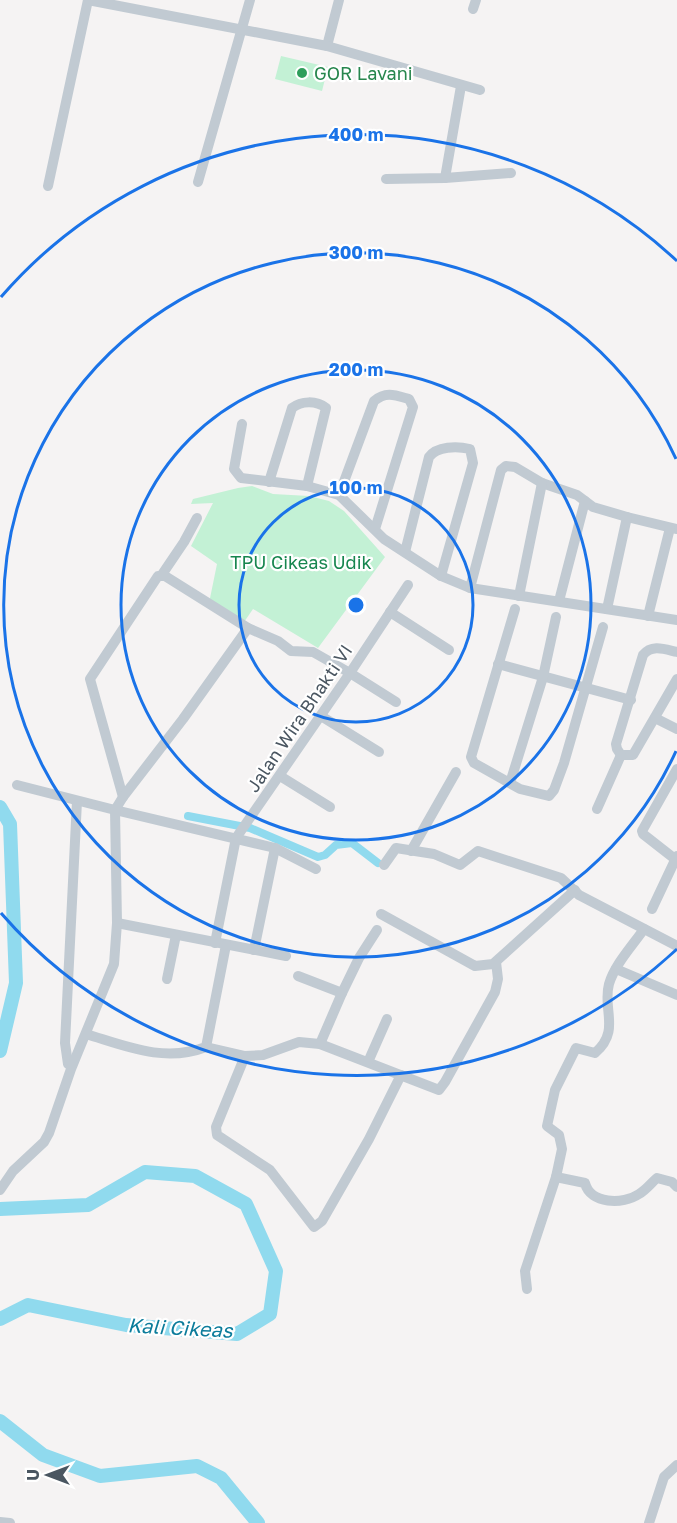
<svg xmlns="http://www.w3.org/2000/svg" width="677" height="1523" viewBox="0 0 677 1523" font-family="'Golos Text',sans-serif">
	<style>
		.green { fill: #c3f1d5 }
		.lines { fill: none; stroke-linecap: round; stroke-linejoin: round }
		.canal { stroke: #90daee; stroke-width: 8 }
		.river { stroke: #90daee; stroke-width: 14 }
		.minor { stroke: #c1cad2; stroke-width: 10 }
		.ring { fill: none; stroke: #1a73e8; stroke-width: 3 }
		.leisure-dot { fill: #2e9e5b; stroke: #fff; stroke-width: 2 }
		.labels { text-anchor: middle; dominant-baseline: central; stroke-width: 4.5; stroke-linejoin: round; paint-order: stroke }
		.leisure-label { font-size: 18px; fill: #27864d; stroke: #fff; text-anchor: start }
		.park-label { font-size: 18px; fill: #17864f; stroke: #fff }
		.street-label { font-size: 18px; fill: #4a5661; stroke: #fff }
		.water-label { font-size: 20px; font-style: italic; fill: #0c7c9b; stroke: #fff }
		.centre { fill: #1a73e8; stroke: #fff; stroke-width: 3 }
		.ring-label { font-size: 18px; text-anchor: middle; font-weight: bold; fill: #1a73e8; stroke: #fff; stroke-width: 4.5; stroke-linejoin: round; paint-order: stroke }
	</style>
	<rect width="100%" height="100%" fill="#f5f3f3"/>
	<g class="green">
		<polygon points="281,56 328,67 322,91 275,79"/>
		<polygon points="252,486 273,494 309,496 329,501 344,511 385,557 318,648 253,609 242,625 208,608 217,564 191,546 213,503 191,504 193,499 238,488"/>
	</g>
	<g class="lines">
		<polyline class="canal" points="188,816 250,828 318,857 325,855 336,845 352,843 378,863"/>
		<g class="river">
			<polyline points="0,807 10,824 16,983 0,1051"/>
			<polyline points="0,1209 88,1205 145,1172 195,1176 246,1204 276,1271 270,1314 237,1334 126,1325 28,1305 0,1319"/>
			<polyline points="0,1421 43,1455 100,1476 197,1466 221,1478 258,1523"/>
		</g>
		<g class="minor">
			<polyline points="473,9 476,0"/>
			<polyline points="327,46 339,0"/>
			<polyline points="445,178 511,173"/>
			<polyline points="386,179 445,178 461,86"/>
			<polyline points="198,182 250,0"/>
			<polyline points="48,186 88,0 327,46 480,90"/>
			<polyline points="242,424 234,469 241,478 307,486 339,495 384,539 441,576 470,588 677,620"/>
			<path d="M269 482 292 408C301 401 316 400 326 408L307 486"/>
			<path d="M339 495 374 401C386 391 395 395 409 399L413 407 375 529"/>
			<polyline points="627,517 676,529"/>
			<path d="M405 552 429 457C437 446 457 446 470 449L473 463 441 576"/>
			<polyline points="161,576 184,542 197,518"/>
			<polyline points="470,588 501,470 506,466 515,467 542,483 577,495 593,507 627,517 607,609"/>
			<polyline points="519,596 542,483"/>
			<polyline points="559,601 585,501"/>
			<polyline points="515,609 471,757 474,763 520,789 549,796 554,790 564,763 603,627"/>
			<polyline points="390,612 449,650"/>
			<polyline points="648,616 670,528"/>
			<path d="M677 652C664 649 652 644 643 655L616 744 617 749 621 755H633L677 679"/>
			<polyline points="498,664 631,700"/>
			<polyline points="321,716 379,752"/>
			<polyline points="655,718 677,729"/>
			<polyline points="280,776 330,807"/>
			<polyline points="510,783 543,677 556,617"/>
			<polyline points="17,785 115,810 275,848 316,869"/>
			<polyline points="123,797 90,679 158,576 165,576 248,628 278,641 291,651 313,652 350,673 396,702"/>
			<polyline points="597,809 621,755"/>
			<polyline points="411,851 456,772"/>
			<polyline points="675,859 643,834 642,831 677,769"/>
			<polyline points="384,865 396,848 434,854 460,865 478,851 561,878 579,895 677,946"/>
			<polyline points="652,909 677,856"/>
			<polyline points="381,914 475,966 493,964 575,890"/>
			<polyline points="117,923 286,956"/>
			<polyline points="215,943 236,838 350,673 408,585"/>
			<polyline points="254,950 275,848"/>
			<polyline points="616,969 677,995"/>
			<polyline points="298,976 342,993 359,958 377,930"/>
			<polyline points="167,979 176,935"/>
			<path d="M86 1034C126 1046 164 1063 206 1047L226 945"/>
			<polyline points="320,1044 342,993"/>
			<polyline points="206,1047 245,1056 263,1055 299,1042 320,1044 439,1090 445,1082 495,992 498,979 496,962"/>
			<polyline points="245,1056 216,1127 217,1135 270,1170 314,1227 322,1221 369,1139 401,1075"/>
			<polyline points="368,1062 387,1019"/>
			<polyline points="68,1064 65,1043 77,801"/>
			<path d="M556 1177 585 1183C590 1204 623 1205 639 1194 646 1190 651 1183 657 1178L672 1182 677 1187"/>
			<polyline points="0,1190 13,1171 44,1142 49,1133 71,1069 114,964 117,923 115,810 123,797 183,719 248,628"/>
			<path d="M527 1289 525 1271 556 1177 562 1149 559 1135 547 1126 555 1090 576 1048 595 1053C621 1031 602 1009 609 984 615 964 633 945 644 929"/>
			<polyline points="0,1522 10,1523"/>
			<polyline points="649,1523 664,1477 677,1465"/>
		</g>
	</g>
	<g class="ring">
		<circle cx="356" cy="605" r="117"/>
		<circle cx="356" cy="605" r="235"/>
		<path d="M676 751A352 352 0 1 1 676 459"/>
		<path d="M677 949A470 470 0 0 1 1 913M1 297A470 470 0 0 1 677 261"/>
	</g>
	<circle class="leisure-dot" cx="302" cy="73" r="6"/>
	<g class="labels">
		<g class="leisure-label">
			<text x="314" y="73">GOR Lavani</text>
		</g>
		<g class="park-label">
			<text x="301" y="562">TPU Cikeas Udik</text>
		</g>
		<g class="street-label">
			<text transform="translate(299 718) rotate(-56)">Jalan Wira Bhakti VI</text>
		</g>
		<g class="water-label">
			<text transform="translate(180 1327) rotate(3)">Kali Cikeas</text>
		</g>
	</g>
	<circle cx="356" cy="605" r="9" class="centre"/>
	<g class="ring-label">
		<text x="356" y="141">400 m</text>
		<text x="356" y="259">300 m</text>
		<text x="356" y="376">200 m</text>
		<text x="356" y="494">100 m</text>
	</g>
	<g transform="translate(48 1475) rotate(270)" stroke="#ffffff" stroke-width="4.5" paint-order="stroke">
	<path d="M0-4.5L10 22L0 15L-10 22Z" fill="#4a5661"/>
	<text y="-9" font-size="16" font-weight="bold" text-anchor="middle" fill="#4a5661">U</text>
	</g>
</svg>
